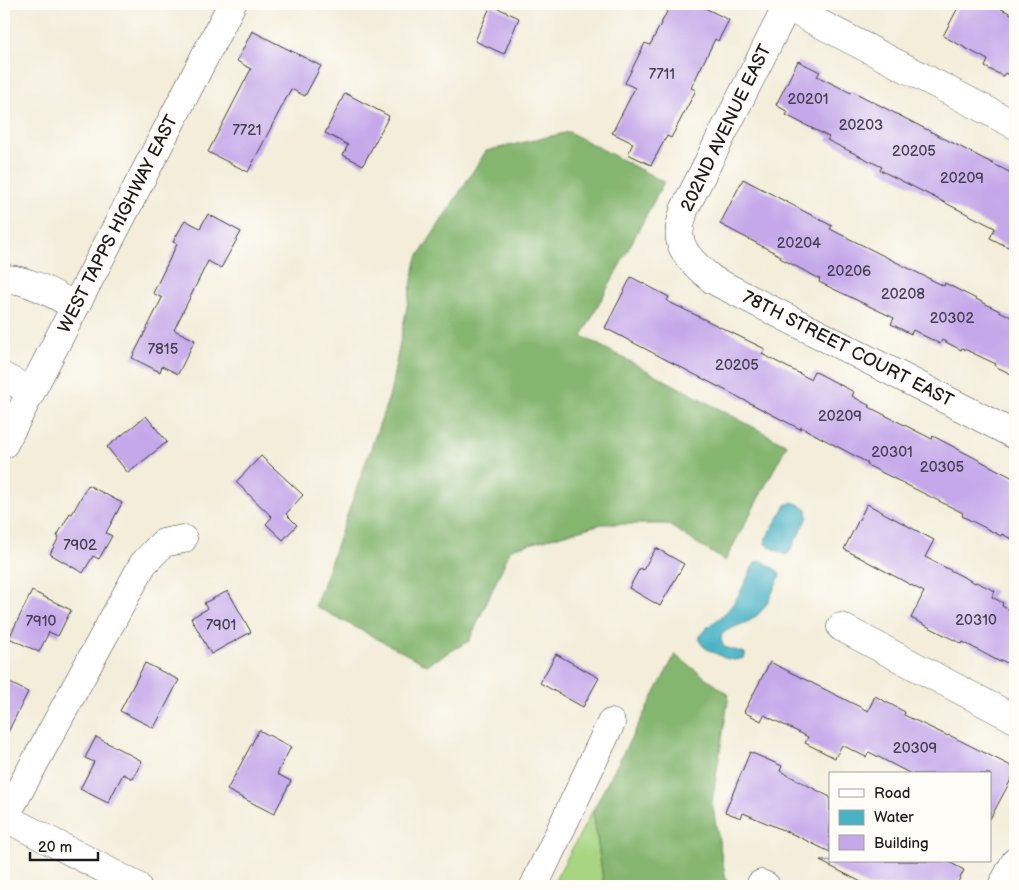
<svg xmlns="http://www.w3.org/2000/svg" width="1019" height="890" viewBox="0 0 1019 890" font-family="'Balsamiq Sans',sans-serif">
	<style>
		.green { fill: #a7d582; stroke: #62784f }
		.forest { fill: #85b670; stroke: #506946 }
		.water { fill: #48b3c5; stroke: #326870 }
		.building { fill: #c5a8ea }
		.lines { fill: none; stroke-linecap: round; stroke-linejoin: round }
		.minor-casing { stroke: #3c3b38; stroke-width: 29 }
		.minor { stroke: #fff; stroke-width: 28 }
		.labels { text-anchor: middle; dominant-baseline: central; stroke-width: 4; stroke-linejoin: round; paint-order: stroke }
		.number-label { font-size: 15px; fill: #463f50 }
		.street-label { font-size: 18px; fill: #1c1c1c; stroke: #fdfcf7 }
	</style>
	<rect width="100%" height="100%" fill="#fdfcf7"/>
	<filter id="ink" filterUnits="userSpaceOnUse"><feTurbulence type="fractalNoise" baseFrequency=".02" numOctaves="2"/><feDisplacementMap in="SourceGraphic" scale="10" xChannelSelector="R" yChannelSelector="G"/><feConvolveMatrix kernelMatrix="1 2 1 2 8 2 1 2 1" color-interpolation-filters="sRGB"/></filter>
	<filter id="wash" filterUnits="userSpaceOnUse"><feTurbulence type="fractalNoise" baseFrequency=".0096" numOctaves="4" result="noise"/><feDisplacementMap in="SourceGraphic" scale="20" xChannelSelector="R" yChannelSelector="G"/><feGaussianBlur stdDeviation="1.12" result="paint"/><feColorMatrix in="noise" values="0 0 0 0 0 0 0 0 0 0 0 0 0 0 0 0 0 1.4 0 .05"/><feComposite in="paint" operator="in"/></filter>
	<g filter="url(#wash)">
		<rect width="100%" height="100%" fill="#f3edd9"/>
		<polygon class="green" points="593,810 604,886 552,886"/>
		<g class="forest">
			<polygon points="569,132 664,182 582,336 787,445 725,561 667,524 602,524 511,549 469,641 427,665 315,606 390,394 416,260 486,151"/>
			<polygon points="675,655 729,695 712,802 727,886 604,886 593,810"/>
		</g>
		<g class="water">
			<polygon points="792,502 800,505 807,510 808,517 789,553 785,555 765,544 766,538 786,505"/>
			<path d="M762 561 779 572 780 576C773 591 766 611 751 620 742 625 731 627 722 634L721 640 724 647 745 653V657C736 662 727 660 719 655 713 652 702 648 700 641 697 631 716 622 722 616 737 603 744 584 753 566L756 562Z"/>
		</g>
		<g id="blocks">
			<g class="building">
				<polygon points="671,4 697,4 729,20 718,41 715,39 691,88 696,90 671,138 667,136 651,165 628,154 633,143 612,133 635,88 625,83 645,43 650,45"/>
				<polygon points="960,4 992,4 1015,16 1015,78 1005,73 1003,76 985,67 988,60 943,36"/>
				<polygon points="491,5 519,18 504,54 475,41"/>
				<polygon points="252,31 321,66 305,96 291,89 248,172 208,152 251,69 237,61"/>
				<polygon points="798,61 820,72 817,76 851,93 852,91 1015,175 1015,233 1008,247 990,238 995,228 880,170 882,167 827,140 829,137 786,115 788,112 776,105"/>
				<polygon points="345,93 389,116 363,165 343,155 348,145 325,133"/>
				<polygon points="743,179 832,226 830,229 944,286 945,283 1015,319 1015,376 995,366 996,364 962,348 961,350 942,340 940,344 913,330 911,334 891,324 894,318 819,282 820,279 780,258 781,256 720,224"/>
				<polygon points="208,214 241,232 221,268 208,261 174,330 195,340 178,374 162,366 160,372 132,358 162,298 153,293 177,244 173,242 185,220 200,228"/>
				<polygon points="631,277 669,297 667,301 765,349 762,354 810,379 814,371 854,392 852,396 870,406 869,407 932,439 933,436 1015,479 1015,541 1002,534 1001,536 962,516 963,513 867,465 868,463 801,427 800,429 605,328"/>
				<polygon points="146,416 167,442 128,473 107,447"/>
				<polygon points="261,456 303,495 286,514 297,525 283,540 266,524 272,517 236,482"/>
				<polygon points="88,485 122,503 106,533 112,536 99,559 93,556 83,573 50,554 59,537 57,536 70,513 72,514"/>
				<polygon points="867,504 934,540 925,557 975,583 976,582 995,591 992,597 1003,603 1002,606 1015,613 1015,667 1001,660 1000,662 963,642 962,644 911,618 924,592 844,549"/>
				<polygon points="656,548 684,564 660,606 629,588 640,568 643,570"/>
				<polygon points="32,591 71,610 58,636 49,632 39,652 9,638"/>
				<polygon points="228,591 251,632 211,654 191,618 207,609 204,603"/>
				<polygon points="556,654 599,678 583,707 540,683"/>
				<polygon points="770,662 868,711 875,696 905,712 904,715 948,736 949,735 1015,768 1015,774 1014,774 990,819 990,774 911,774 869,752 866,757 842,745 835,758 805,743 808,737 764,715 761,721 744,712"/>
				<polygon points="145,663 179,680 154,728 120,711"/>
				<polygon points="4,680 28,692 4,740"/>
				<polygon points="259,730 291,747 277,774 291,781 274,814 227,790"/>
				<polygon points="96,737 142,761 133,779 123,774 108,803 80,789 94,762 85,758"/>
				<polygon points="750,752 782,766 780,771 830,797 830,852 797,836 743,813 741,818 725,812"/>
				<polygon points="820,861 947,861 964,870 956,886 869,886"/>
			</g>
		</g>
	</g>
	<g filter="url(#ink)">
		<use href="#blocks" fill-opacity="0" stroke="#3c3b38" stroke-width="1"/>
		<g class="lines">
			<defs>
				<g id="minor">
					<path d="M788 4 684 210C682 219 678 230 680 239 683 256 701 270 713 280L1015 435"/>
					<polyline points="786,6 1015,125"/>
					<path d="M4 279C27 278 55 295 75 306"/>
					<polyline points="4,377 31,391"/>
					<polyline points="4,444 232,4"/>
					<polyline points="841,627 1015,719"/>
					<polyline points="4,817 137,886"/>
					<polyline points="5,817 143,564 163,543 183,539"/>
					<polyline points="534,886 611,723"/>
					<polyline points="760,886 761,884 766,886"/>
					<polyline points="1002,886 1015,862"/>
				</g>
			</defs>
			<use href="#minor" class="minor-casing"/>
			<use href="#minor" class="minor"/>
		</g>
	</g>
	<g class="labels">
		<g class="number-label">
			<text x="662" y="74">7711</text>
			<text x="808" y="99">20201</text>
			<text x="861" y="125">20203</text>
			<text x="247" y="130">7721</text>
			<text x="914" y="151">20205</text>
			<text x="962" y="178">20209</text>
			<text x="799" y="243">20204</text>
			<text x="849" y="271">20206</text>
			<text x="903" y="294">20208</text>
			<text x="952" y="318">20302</text>
			<text x="163" y="349">7815</text>
			<text x="737" y="365">20205</text>
			<text x="840" y="416">20209</text>
			<text x="892" y="452">20301</text>
			<text x="942" y="467">20305</text>
			<text x="80" y="545">7902</text>
			<text x="976" y="620">20310</text>
			<text x="41" y="621">7910</text>
			<text x="221" y="625">7901</text>
			<text x="915" y="748">20309</text>
		</g>
		<g class="street-label">
			<text transform="translate(726 128) rotate(-64)">202ND AVENUE EAST</text>
			<text transform="translate(118 224) rotate(-63)">WEST TAPPS HIGHWAY EAST</text>
			<text transform="translate(848 349) rotate(27)">78TH STREET COURT EAST</text>
		</g>
	</g>
	<rect width="1019" height="890" fill="none" stroke="#fdfcf7" stroke-width="20"/>
	<rect x="829" y="772" width="162" height="90" fill="#fdfcf7" stroke="#a3a29f"/>
	<rect x="839" y="789" width="25" height="8" fill="#ffffff" stroke="#a3a29f"/>
	<text x="874" y="798" font-size="15" fill="#1c1c1c">Road</text>
	<rect x="839" y="810" width="25" height="15" fill="#48b3c5" stroke="#a3a29f"/>
	<text x="874" y="822" font-size="15" fill="#1c1c1c">Water</text>
	<rect x="839" y="835" width="25" height="15" fill="#c5a8ea" stroke="#a3a29f"/>
	<text x="874" y="848" font-size="15" fill="#1c1c1c">Building</text>
	<path d="M30 852v8h68v-8" fill="none" stroke="#1c1c1c" stroke-width="2.5"/>
	<text x="38" y="852" font-size="15" fill="#1c1c1c" stroke="#fdfcf7" stroke-width="4" paint-order="stroke">20 m</text>
</svg>
